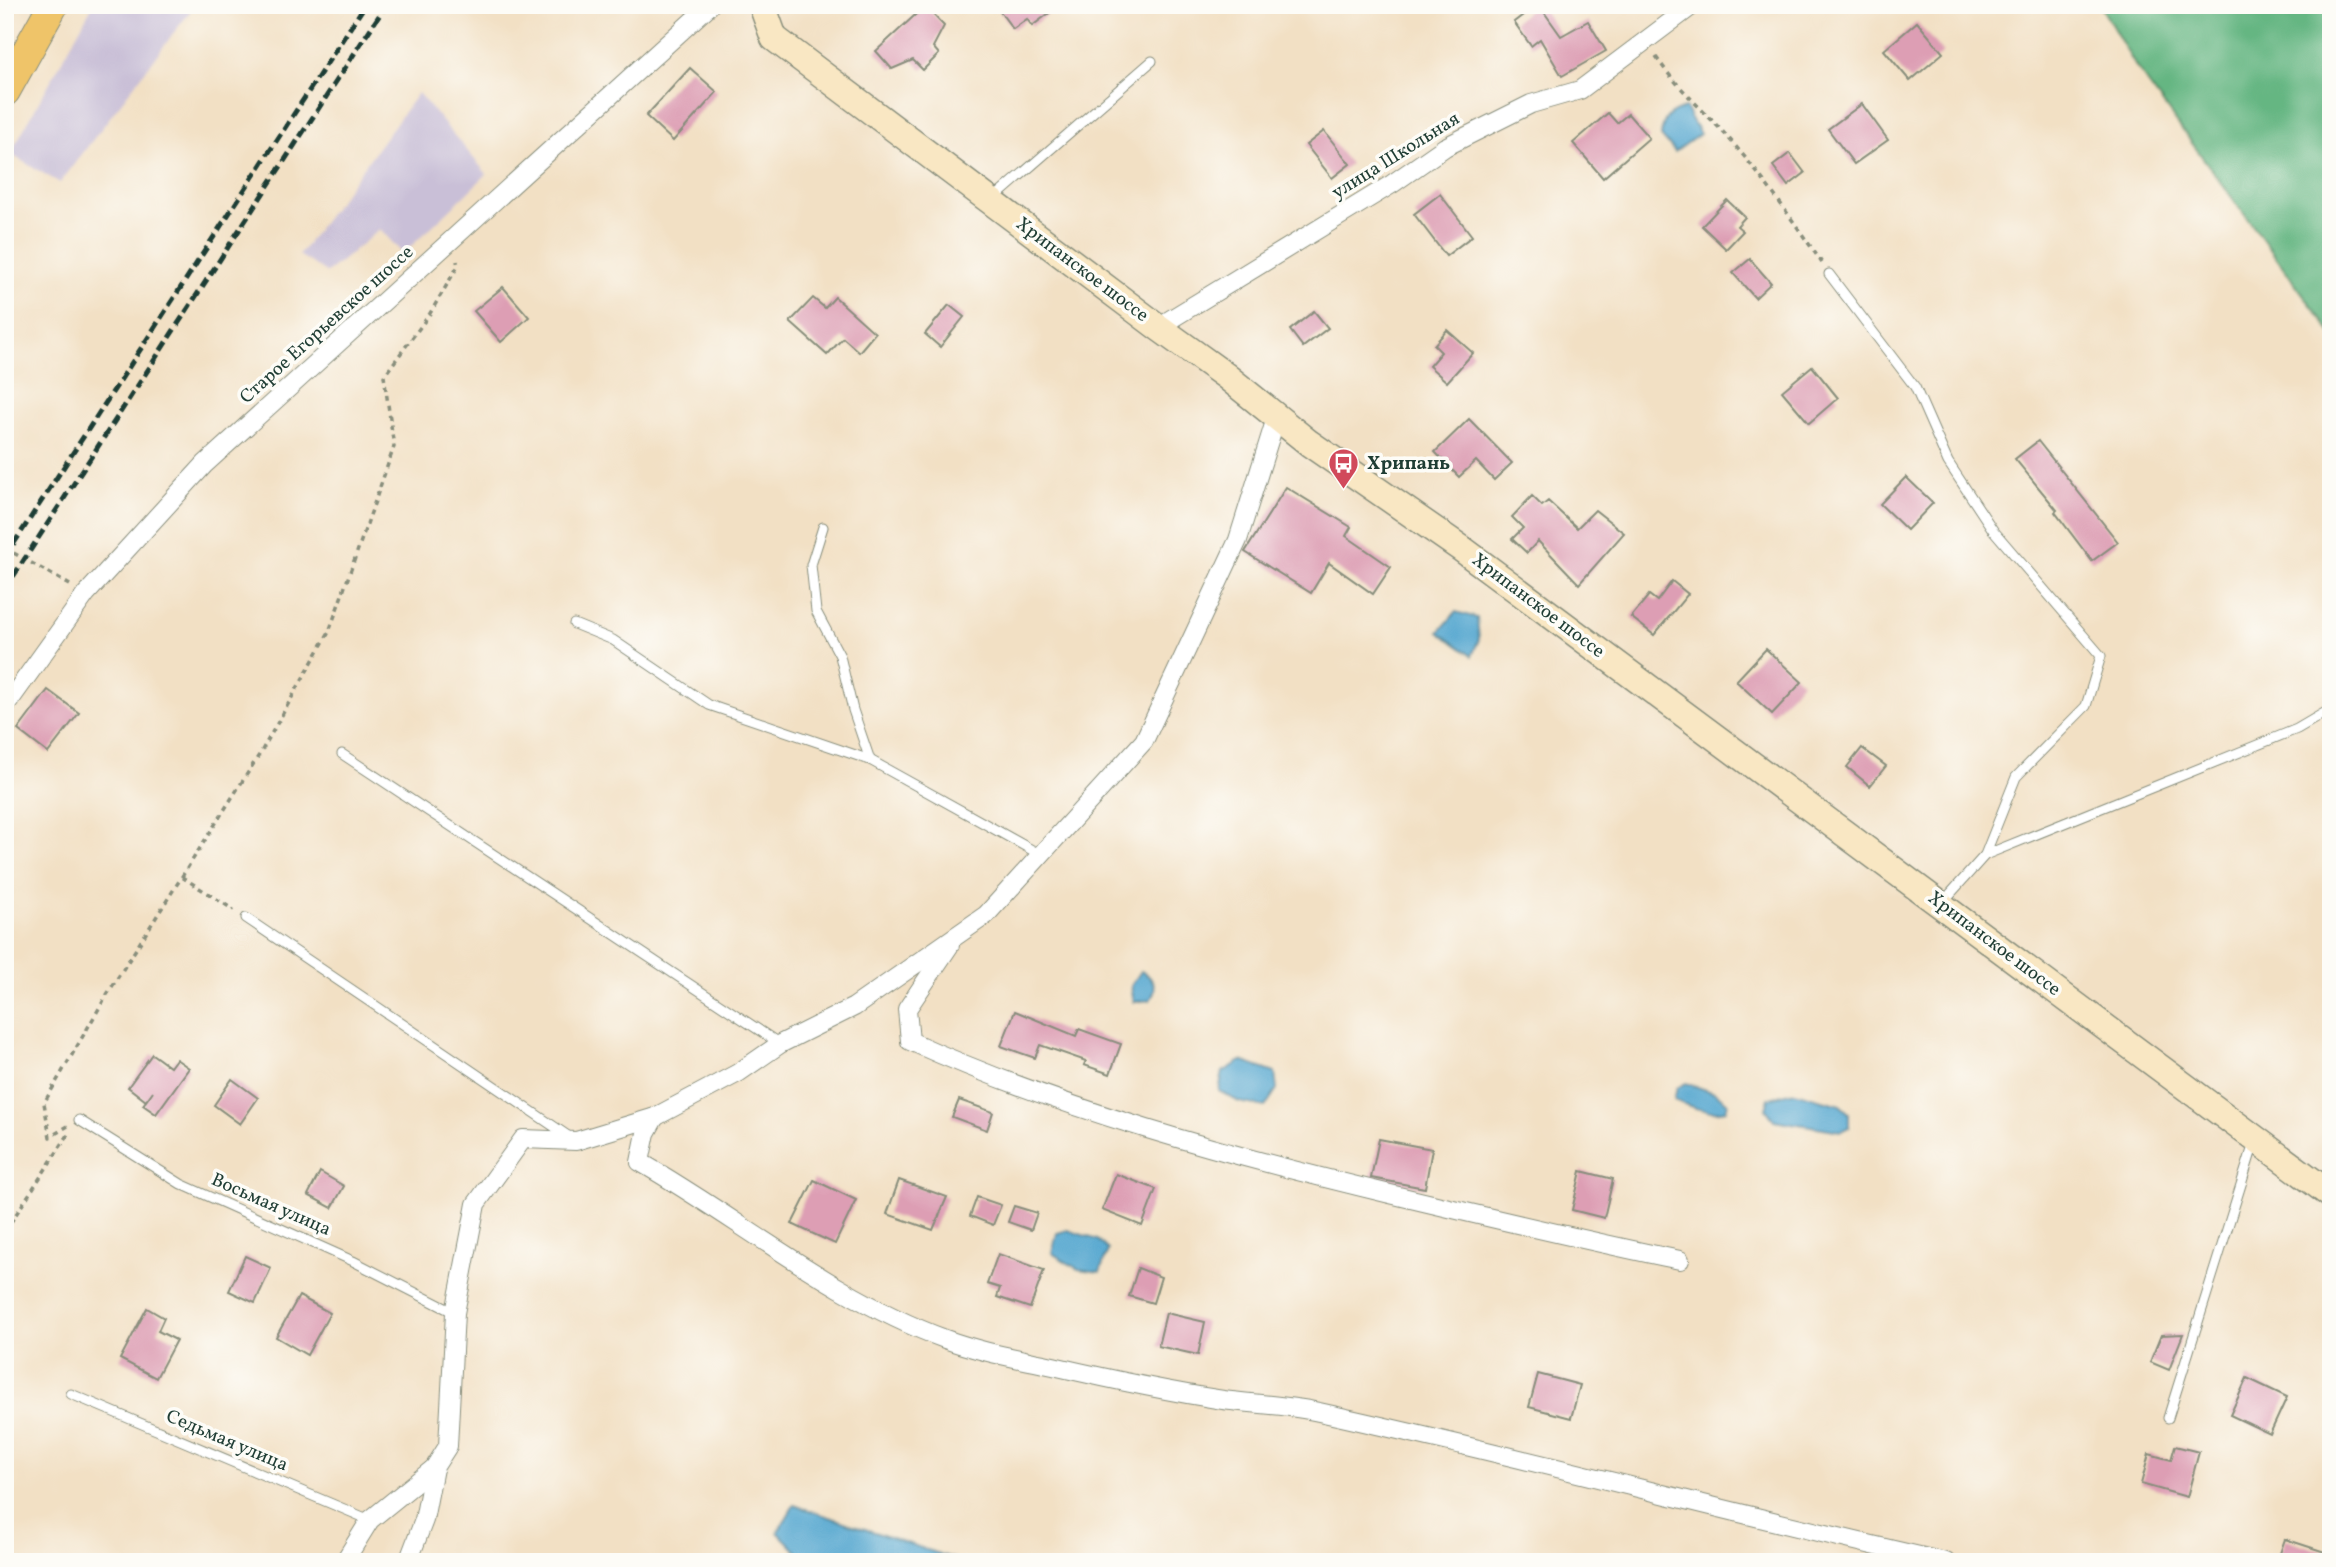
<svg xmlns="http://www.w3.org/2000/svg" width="2336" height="1567" viewBox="0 0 2336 1567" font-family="Vollkorn,serif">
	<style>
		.industrial { fill: #c9bfd7 }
		.forest { fill: #65b682; stroke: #427a5b; stroke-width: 2 }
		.water { fill: #53a6cf; stroke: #397282; stroke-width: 2 }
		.building { fill: #dd9eb4 }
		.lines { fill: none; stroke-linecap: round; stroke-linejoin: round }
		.lane-casing { stroke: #888e7c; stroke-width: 11 }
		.street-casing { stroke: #888e7c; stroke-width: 20 }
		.secondary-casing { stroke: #888e7c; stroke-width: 29 }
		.primary-casing { stroke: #888e7c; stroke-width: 32 }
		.path { stroke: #888e7c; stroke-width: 3.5; stroke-dasharray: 5 5; stroke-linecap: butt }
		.lane { stroke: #fff; stroke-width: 9 }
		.street { stroke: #fff; stroke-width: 18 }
		.secondary { stroke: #f9e7c3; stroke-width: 26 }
		.primary { stroke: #efc469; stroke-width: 30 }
		.rail { stroke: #1f3d34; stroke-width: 5; stroke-dasharray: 10 5; stroke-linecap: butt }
		.labels { text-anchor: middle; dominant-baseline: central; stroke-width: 7; stroke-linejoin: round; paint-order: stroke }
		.street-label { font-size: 19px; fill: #1f3d34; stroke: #fdfcf7 }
		.poi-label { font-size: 19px; font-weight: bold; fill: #1f3d34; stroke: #fdfcf7; text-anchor: start }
	</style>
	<rect width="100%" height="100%" fill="#fdfcf7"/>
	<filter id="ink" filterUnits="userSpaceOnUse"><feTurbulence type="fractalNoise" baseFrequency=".0143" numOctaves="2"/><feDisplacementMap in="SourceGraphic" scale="14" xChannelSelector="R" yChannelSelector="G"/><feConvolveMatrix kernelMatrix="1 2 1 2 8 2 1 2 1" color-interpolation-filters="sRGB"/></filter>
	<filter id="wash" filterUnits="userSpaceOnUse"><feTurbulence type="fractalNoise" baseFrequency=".00686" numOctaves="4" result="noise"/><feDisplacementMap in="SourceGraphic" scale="28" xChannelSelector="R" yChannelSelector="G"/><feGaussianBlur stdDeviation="1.57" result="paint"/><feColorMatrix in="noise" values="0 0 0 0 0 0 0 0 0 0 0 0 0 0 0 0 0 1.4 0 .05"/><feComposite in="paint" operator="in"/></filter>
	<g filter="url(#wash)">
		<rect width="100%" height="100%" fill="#f2e0c4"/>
		<g class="industrial">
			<polygon points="93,5 195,5 60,183 10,154"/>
			<polygon points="418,93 487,174 403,254 380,229 327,273 299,255"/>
		</g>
		<polygon class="forest" points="2100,5 2331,5 2331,332 2136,67"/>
		<g class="water">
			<path d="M1685 108 1700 134 1675 152 1661 136C1663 118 1668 113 1685 108Z"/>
			<polygon points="1456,612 1477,618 1479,639 1472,656 1439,632"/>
			<path d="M1141 971C1154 978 1159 988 1150 1000L1134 1002 1131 986Z"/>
			<polygon points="1241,1061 1275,1073 1277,1089 1265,1107 1239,1102 1219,1091 1223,1072"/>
			<path d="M1686 1083 1715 1093 1728 1103 1726 1110C1708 1114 1691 1107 1674 1100L1677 1088Z"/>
			<polygon points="1795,1092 1840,1105 1849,1113 1849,1127 1841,1131 1774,1120 1766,1109 1769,1098"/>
			<polygon points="1068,1230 1098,1240 1108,1250 1100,1272 1078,1269 1052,1253 1057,1233"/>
			<polygon points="794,1505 963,1562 807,1562 778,1532"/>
		</g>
		<g id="blocks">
			<g class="building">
				<polygon points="995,5 1060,5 1032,26 1027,19 1013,29"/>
				<polygon points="1536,5 1539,5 1561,36 1588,21 1606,51 1562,76 1540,39 1531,46 1514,22"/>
				<polygon points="925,6 944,26 933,47 939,54 923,70 913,60 892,69 876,51"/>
				<polygon points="1917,22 1943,53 1910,81 1884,50"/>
				<polygon points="690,68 717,92 673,141 646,116"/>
				<polygon points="1862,104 1888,140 1854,164 1828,129"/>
				<polygon points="1608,113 1617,123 1628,114 1649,138 1603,178 1573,143"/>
				<polygon points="1324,131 1350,164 1332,178 1306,145"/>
				<polygon points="1790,153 1805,173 1788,186 1773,166"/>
				<polygon points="1440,194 1472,236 1446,256 1414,214"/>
				<polygon points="1727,200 1745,217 1737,226 1743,231 1726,249 1702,226"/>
				<polygon points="1750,259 1771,283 1755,298 1733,273"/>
				<polygon points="503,287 529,317 501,342 474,311"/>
				<polygon points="835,297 875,333 859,352 843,338 827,355 790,322 813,298 825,308"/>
				<polygon points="949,305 964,317 940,347 925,334"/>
				<polygon points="1314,311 1328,328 1303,347 1290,330"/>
				<polygon points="1447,330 1473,353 1447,382 1429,366 1441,352 1434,345"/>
				<polygon points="1812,366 1838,398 1809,423 1782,391"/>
				<polygon points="1469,419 1512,463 1494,480 1476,461 1459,477 1435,452"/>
				<polygon points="2038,441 2118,542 2092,561 2055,512 2057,510 2015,459"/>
				<polygon points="1906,477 1933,503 1907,530 1880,504"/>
				<polygon points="1286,487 1351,527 1346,536 1391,567 1373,594 1329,563 1311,593 1245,552"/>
				<polygon points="1532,496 1542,506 1548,501 1577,528 1595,510 1624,533 1579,584 1538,541 1527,553 1512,539 1523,528 1512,517"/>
				<polygon points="1672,581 1688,594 1654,635 1631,617 1649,595 1657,601"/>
				<polygon points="1766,649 1802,682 1772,714 1736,681"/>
				<polygon points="48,690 79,713 48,753 18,730"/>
				<polygon points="1862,748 1886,766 1870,786 1847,767"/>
				<polygon points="1015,1011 1076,1036 1079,1029 1121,1044 1110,1074 1084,1065 1086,1061 1040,1045 1035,1058 1001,1046"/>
				<polygon points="152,1054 170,1067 176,1059 189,1068 156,1114 143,1105 153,1091 146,1101 128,1087"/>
				<polygon points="232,1079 258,1098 240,1124 214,1105"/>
				<polygon points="959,1100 993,1112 987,1130 952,1117"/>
				<polygon points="1379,1139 1432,1149 1425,1188 1371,1178"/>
				<polygon points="1581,1171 1613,1179 1604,1218 1572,1210"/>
				<polygon points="320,1172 344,1186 332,1208 308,1195"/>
				<polygon points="1116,1174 1156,1189 1142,1226 1102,1210"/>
				<polygon points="814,1180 856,1200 835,1244 792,1224"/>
				<polygon points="899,1180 947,1197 933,1230 887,1214"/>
				<polygon points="977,1197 1001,1205 993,1225 970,1216"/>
				<polygon points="1014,1206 1037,1213 1031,1230 1008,1222"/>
				<polygon points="998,1254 1044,1270 1030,1308 997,1297 1000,1288 987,1284"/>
				<polygon points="245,1256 271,1268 255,1303 229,1291"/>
				<polygon points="1138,1268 1161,1277 1153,1303 1129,1296"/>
				<polygon points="299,1296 330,1313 307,1355 276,1337"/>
				<polygon points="147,1308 164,1318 158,1331 176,1340 156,1378 120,1359"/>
				<polygon points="1166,1313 1205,1322 1198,1355 1158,1346"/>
				<polygon points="2183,1334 2169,1370 2150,1362 2161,1335"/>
				<polygon points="1538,1374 1580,1385 1571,1418 1529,1407"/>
				<polygon points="2247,1378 2287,1397 2270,1434 2230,1415"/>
				<polygon points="2175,1446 2199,1452 2187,1497 2141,1484 2149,1454 2171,1460"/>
				<polygon points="2285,1539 2331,1554 2331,1562 2277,1562"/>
			</g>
		</g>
	</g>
	<g filter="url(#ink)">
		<use href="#blocks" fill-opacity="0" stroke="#888e7c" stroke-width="2"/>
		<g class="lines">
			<defs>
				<g id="lane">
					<polyline points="992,200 1152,61"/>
					<polyline points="1829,274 1915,387 1948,462 1993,530 2101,656 2086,706 2016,777 1985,855 1942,903"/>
					<polyline points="823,527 811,565 816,611 840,656 853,710 870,760"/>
					<polyline points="574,624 613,640 709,705 870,760 1041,855"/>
					<polyline points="342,754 780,1044"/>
					<polyline points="1985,855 2297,729 2331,709"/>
					<polyline points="246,918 571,1138"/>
					<polyline points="79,1120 181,1184 353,1261 455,1313"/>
					<polyline points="71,1394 370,1520"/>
					<polyline points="2168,1418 2254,1143"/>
				</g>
				<g id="street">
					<polyline points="1158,327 1392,184 1445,147 1531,104 1580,90 1693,5"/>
					<polyline points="5,707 86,594 205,464 710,5"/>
					<path d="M950 945 907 1009 910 1041C1063 1110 1227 1155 1390 1194 1486 1217 1583 1240 1680 1260"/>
					<path d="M655 1117 646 1133 640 1162C741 1220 835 1299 945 1339 980 1352 1017 1358 1053 1366 1109 1379 1165 1391 1223 1400 1254 1404 1288 1405 1319 1412 1529 1458 1736 1515 1946 1562"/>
					<polyline points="344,1562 370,1520 434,1468 448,1446 455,1313 476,1204 523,1139 576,1141 655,1117 738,1073 780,1044 854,1007 986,915 1144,741 1238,540 1277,415"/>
					<polyline points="408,1562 424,1520 434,1468"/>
				</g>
				<polyline id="secondary" points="762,5 774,38 1158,327 1226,376 1309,443 1462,549 2331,1195"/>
				<polyline id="primary" points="5,91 53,5"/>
			</defs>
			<use href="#lane" class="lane-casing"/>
			<use href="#street" class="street-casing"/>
			<use href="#secondary" class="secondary-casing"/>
			<use href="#primary" class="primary-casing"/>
			<g class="path">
				<path d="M1656 57C1678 89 1707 113 1732 142 1765 180 1794 222 1822 263"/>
				<polyline points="5,548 70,585"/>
				<polyline points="182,877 234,910"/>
				<polyline points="68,1126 50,1137 44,1103 108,993 261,752 329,632 394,447 384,376 429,315 458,266 457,261"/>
				<polyline points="5,1231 70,1132"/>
			</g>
			<use href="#lane" class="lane"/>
			<use href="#street" class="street"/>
			<use href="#secondary" class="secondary"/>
			<use href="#primary" class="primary"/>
			<g class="rail">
				<polyline points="5,557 365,5"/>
				<polyline points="5,589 386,5"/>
			</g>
		</g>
	</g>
	<defs>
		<symbol id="bus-pin" viewBox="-11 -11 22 30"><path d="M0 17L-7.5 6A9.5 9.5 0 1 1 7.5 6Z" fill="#d1495b" stroke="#fdfcf7"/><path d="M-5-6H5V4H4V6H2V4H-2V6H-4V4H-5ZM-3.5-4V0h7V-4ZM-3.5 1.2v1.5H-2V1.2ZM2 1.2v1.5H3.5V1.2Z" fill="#fff"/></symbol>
	</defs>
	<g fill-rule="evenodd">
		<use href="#bus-pin" x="1326" y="446" width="35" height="47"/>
	</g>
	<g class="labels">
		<g class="street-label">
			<text transform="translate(1396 156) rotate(-32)">улица Школьная</text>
			<text transform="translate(1082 270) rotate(37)">Хрипанское шоссе</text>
			<text transform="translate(327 325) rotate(-42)">Старое Егорьевское шоссе</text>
			<text transform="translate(1538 606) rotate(37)">Хрипанское шоссе</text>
			<text transform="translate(1994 944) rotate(37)">Хрипанское шоссе</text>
			<text transform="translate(271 1205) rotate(24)">Восьмая улица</text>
			<text transform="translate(227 1441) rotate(23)">Седьмая улица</text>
		</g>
		<g class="poi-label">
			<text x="1367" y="464">Хрипань</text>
		</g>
	</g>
	<rect width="2336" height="1567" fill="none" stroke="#fdfcf7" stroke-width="28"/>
</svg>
